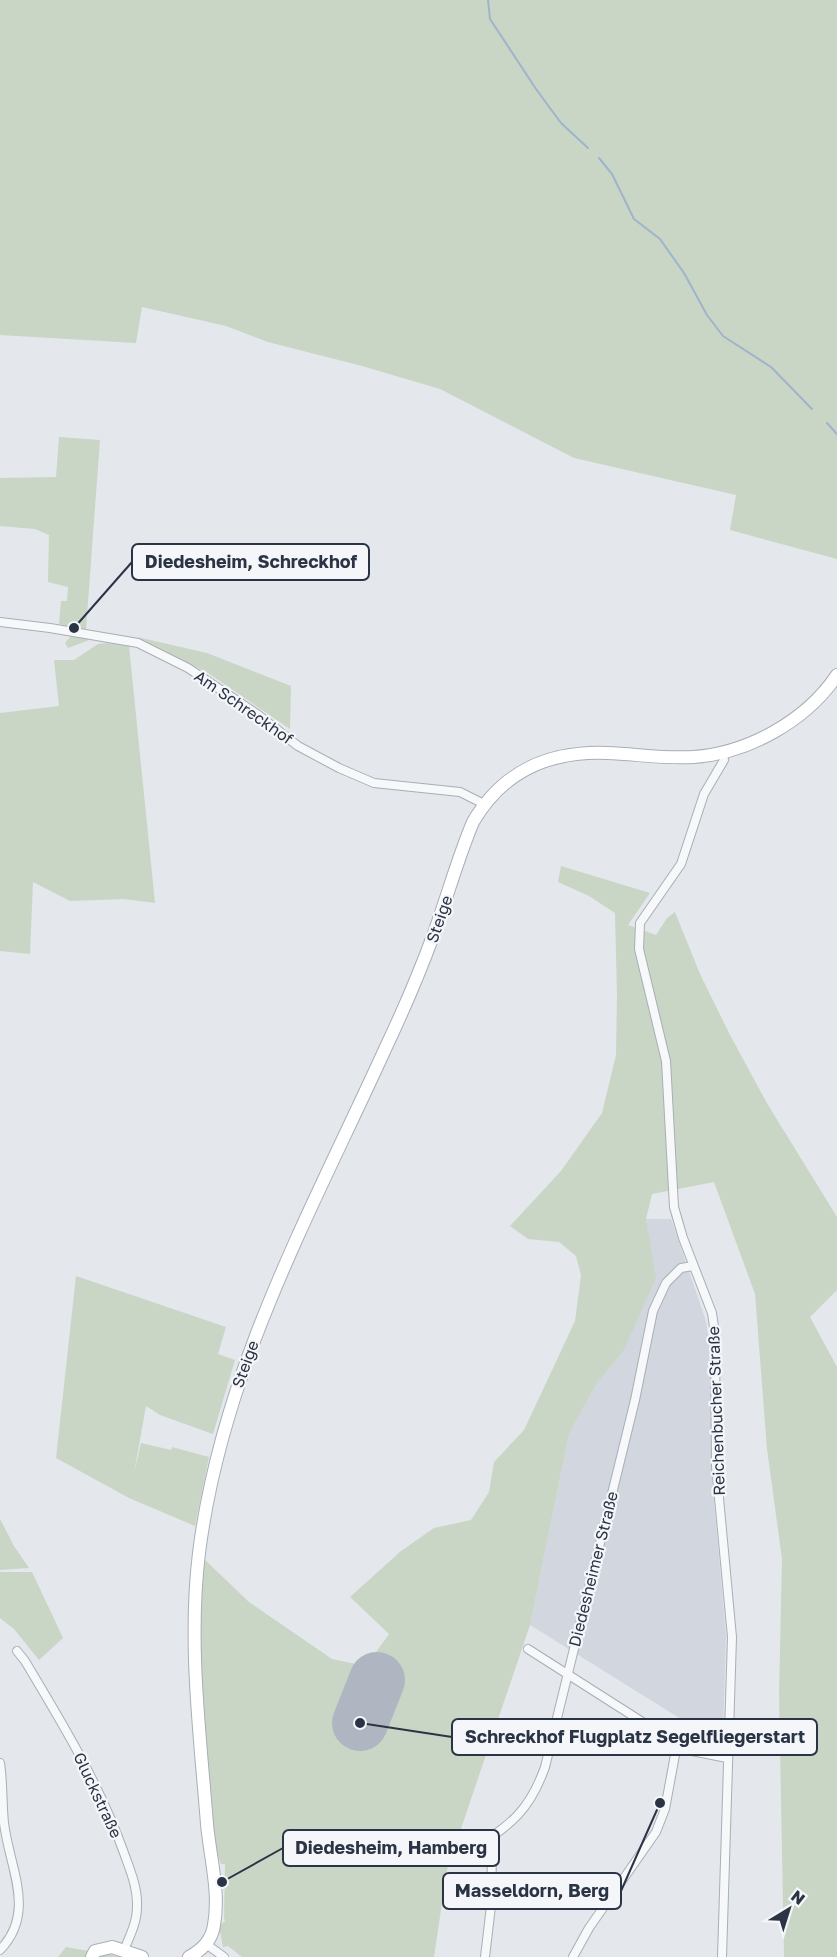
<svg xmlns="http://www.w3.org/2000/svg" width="837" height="1957" viewBox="0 0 837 1957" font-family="'Golos Text',sans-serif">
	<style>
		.built { fill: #d2d6de }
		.green { fill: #c9d6c5 }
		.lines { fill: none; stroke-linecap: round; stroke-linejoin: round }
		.stream { stroke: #9fb4cc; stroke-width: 2 }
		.runway { stroke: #b0b6c1; stroke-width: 56 }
		.street-casing { stroke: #a9aeb7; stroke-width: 10 }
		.secondary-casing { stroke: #a9aeb7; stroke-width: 14 }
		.street { stroke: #f7f8fa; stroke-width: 8 }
		.secondary { stroke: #fff; stroke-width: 12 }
		.labels { text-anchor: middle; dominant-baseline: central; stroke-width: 4.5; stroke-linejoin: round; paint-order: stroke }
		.street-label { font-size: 16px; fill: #2b3445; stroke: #f4f6f9 }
		.leader { fill: none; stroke: #2b3445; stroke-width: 2 }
		.callout-dot { fill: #2b3445; stroke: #f4f6f9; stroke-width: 2 }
		.callout { fill: #f4f6f9; stroke: #2b3445; stroke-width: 2 }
		.callout-label { font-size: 18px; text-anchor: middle; font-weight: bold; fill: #2b3445 }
	</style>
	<rect width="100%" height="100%" fill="#e4e7ec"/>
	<polygon class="built" points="646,1219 671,1219 705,1318 711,1348 712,1480 726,1635 723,1731 706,1729 681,1719 530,1625 569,1434 597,1383 623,1352 649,1242"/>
	<g class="green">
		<polygon points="0,0 837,0 837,559 730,530 736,495 574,458 440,389 362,366 268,342 226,326 142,307 136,343 0,335"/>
		<polygon points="59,437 100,440 86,629 78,628 77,626 73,625 72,627 59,624 61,601 67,601 68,587 48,582 49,535 35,529 0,526 0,478 56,477"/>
		<polygon points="71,636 89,638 89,640 68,648 65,643"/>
		<polygon points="137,637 207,653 291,686 290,729 208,673"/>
		<polygon points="107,643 129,646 155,903 124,899 70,901 33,882 30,954 0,951 0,713 59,706 54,660 74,660 98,644"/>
		<polygon points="561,866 650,893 628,925 656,935 667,918 675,912 700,974 730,1035 768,1105 837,1217 837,1290 810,1317 837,1367 837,1957 784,1957 779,1695 782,1559 767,1449 755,1294 714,1182 652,1194 646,1219 656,1278 623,1352 597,1383 569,1434 530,1625 447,1870 434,1957 242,1957 228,1946 223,1947 219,1926 225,1921 224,1918 225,1864 221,1864 214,1844 195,1621 204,1559 249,1602 332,1659 366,1666 389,1634 350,1597 401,1551 434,1528 471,1520 489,1492 494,1462 524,1430 575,1321 581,1275 576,1256 559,1242 528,1239 510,1226 561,1171 602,1113 616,1055 617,996 615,913 589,896 558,882"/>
		<polygon points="76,1276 226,1327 218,1354 235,1360 213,1434 160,1415 146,1406 134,1473 141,1443 171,1450 172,1447 209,1457 195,1526 129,1498 56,1458"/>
		<polygon points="0,1519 14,1546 29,1568 0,1570"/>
		<polygon points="0,1572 32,1572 63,1638 39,1660 14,1629 0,1618"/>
		<polygon points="66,1947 122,1957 58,1957"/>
	</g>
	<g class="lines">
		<g class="stream">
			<polyline points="488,0 490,19 536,89 561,123 588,148"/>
			<polyline points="599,158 612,174 634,219 660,239 684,273 707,315 723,336 771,367 812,409"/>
			<polyline points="827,423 837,434"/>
		</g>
		<polyline class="runway" points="360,1723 377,1680"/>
		<defs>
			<g id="street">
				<polyline points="0,622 50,628 138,643 188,668 257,714 298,746 339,768 374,783 460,792 484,804"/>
				<polyline points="528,1649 677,1744 687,1750 727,1758"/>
				<path d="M17 1651 25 1661C62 1723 100 1785 124 1853 130 1870 138 1888 137 1907 137 1922 130 1936 124 1950"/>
				<path d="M0 1763C3 1783 2 1803 4 1823 9 1867 37 1912 0 1950"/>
				<path d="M463 1856C505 1827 527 1818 545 1767L635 1400 653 1311 666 1283 681 1268 693 1266"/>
				<polyline points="206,1944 224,1957"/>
				<polyline points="485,1957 491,1906 492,1853 486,1840"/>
				<polyline points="573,1957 589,1928 656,1832 665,1809 677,1744"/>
				<polyline points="722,1957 732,1637 716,1466 715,1334 712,1313 683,1238 674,1207 666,1061 639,949 640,923 681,864 704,794 724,760 723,753"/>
			</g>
			<g id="secondary">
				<polyline points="92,1957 95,1951 112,1947 142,1957"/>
				<path d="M189 1957C202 1950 212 1940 214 1925 220 1892 210 1857 207 1824 200 1734 188 1643 199 1553 222 1370 311 1212 386 1047 403 1011 419 974 433 936 447 898 457 860 473 822 503 771 548 751 607 753 636 754 665 759 694 757 749 753 807 720 837 675"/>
			</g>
		</defs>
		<use href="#street" class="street-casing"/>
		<use href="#secondary" class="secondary-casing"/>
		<use href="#street" class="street"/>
		<use href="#secondary" class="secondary"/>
	</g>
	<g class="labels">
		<g class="street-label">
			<text transform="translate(244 707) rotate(35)">Am Schreckhof</text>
			<text transform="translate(439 919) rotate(-71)">Steige</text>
			<text transform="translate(245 1364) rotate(-70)">Steige</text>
			<text transform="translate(716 1411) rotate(-92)">Reichenbucher Straße</text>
			<text transform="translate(593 1569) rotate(-76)">Diedesheimer Straße</text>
			<text transform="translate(98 1795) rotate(65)">Gluckstraße</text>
		</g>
	</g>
	<path class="leader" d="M74 628L132 562M360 1723L452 1737M222 1882L283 1848M660 1803L621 1891"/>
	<g class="callout-dot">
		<circle cx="74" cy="628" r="6"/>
		<circle cx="360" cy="1723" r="6"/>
		<circle cx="222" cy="1882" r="6"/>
		<circle cx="660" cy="1803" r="6"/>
	</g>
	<g class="callout">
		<rect x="132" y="544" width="237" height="36" rx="6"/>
		<rect x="452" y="1719" width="365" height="36" rx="6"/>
		<rect x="283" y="1830" width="216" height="36" rx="6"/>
		<rect x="443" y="1873" width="178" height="36" rx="6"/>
	</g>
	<g class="callout-label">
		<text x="251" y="568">Diedesheim, Schreckhof</text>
		<text x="635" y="1743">Schreckhof Flugplatz Segelfliegerstart</text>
		<text x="391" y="1854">Diedesheim, Hamberg</text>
		<text x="532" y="1897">Masseldorn, Berg</text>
	</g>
	<g transform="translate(789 1909) rotate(38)" stroke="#f4f6f9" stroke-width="4.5" paint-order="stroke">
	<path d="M0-4.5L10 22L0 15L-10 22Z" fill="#2b3445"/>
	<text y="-9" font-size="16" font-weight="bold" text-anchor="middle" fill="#2b3445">N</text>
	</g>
</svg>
